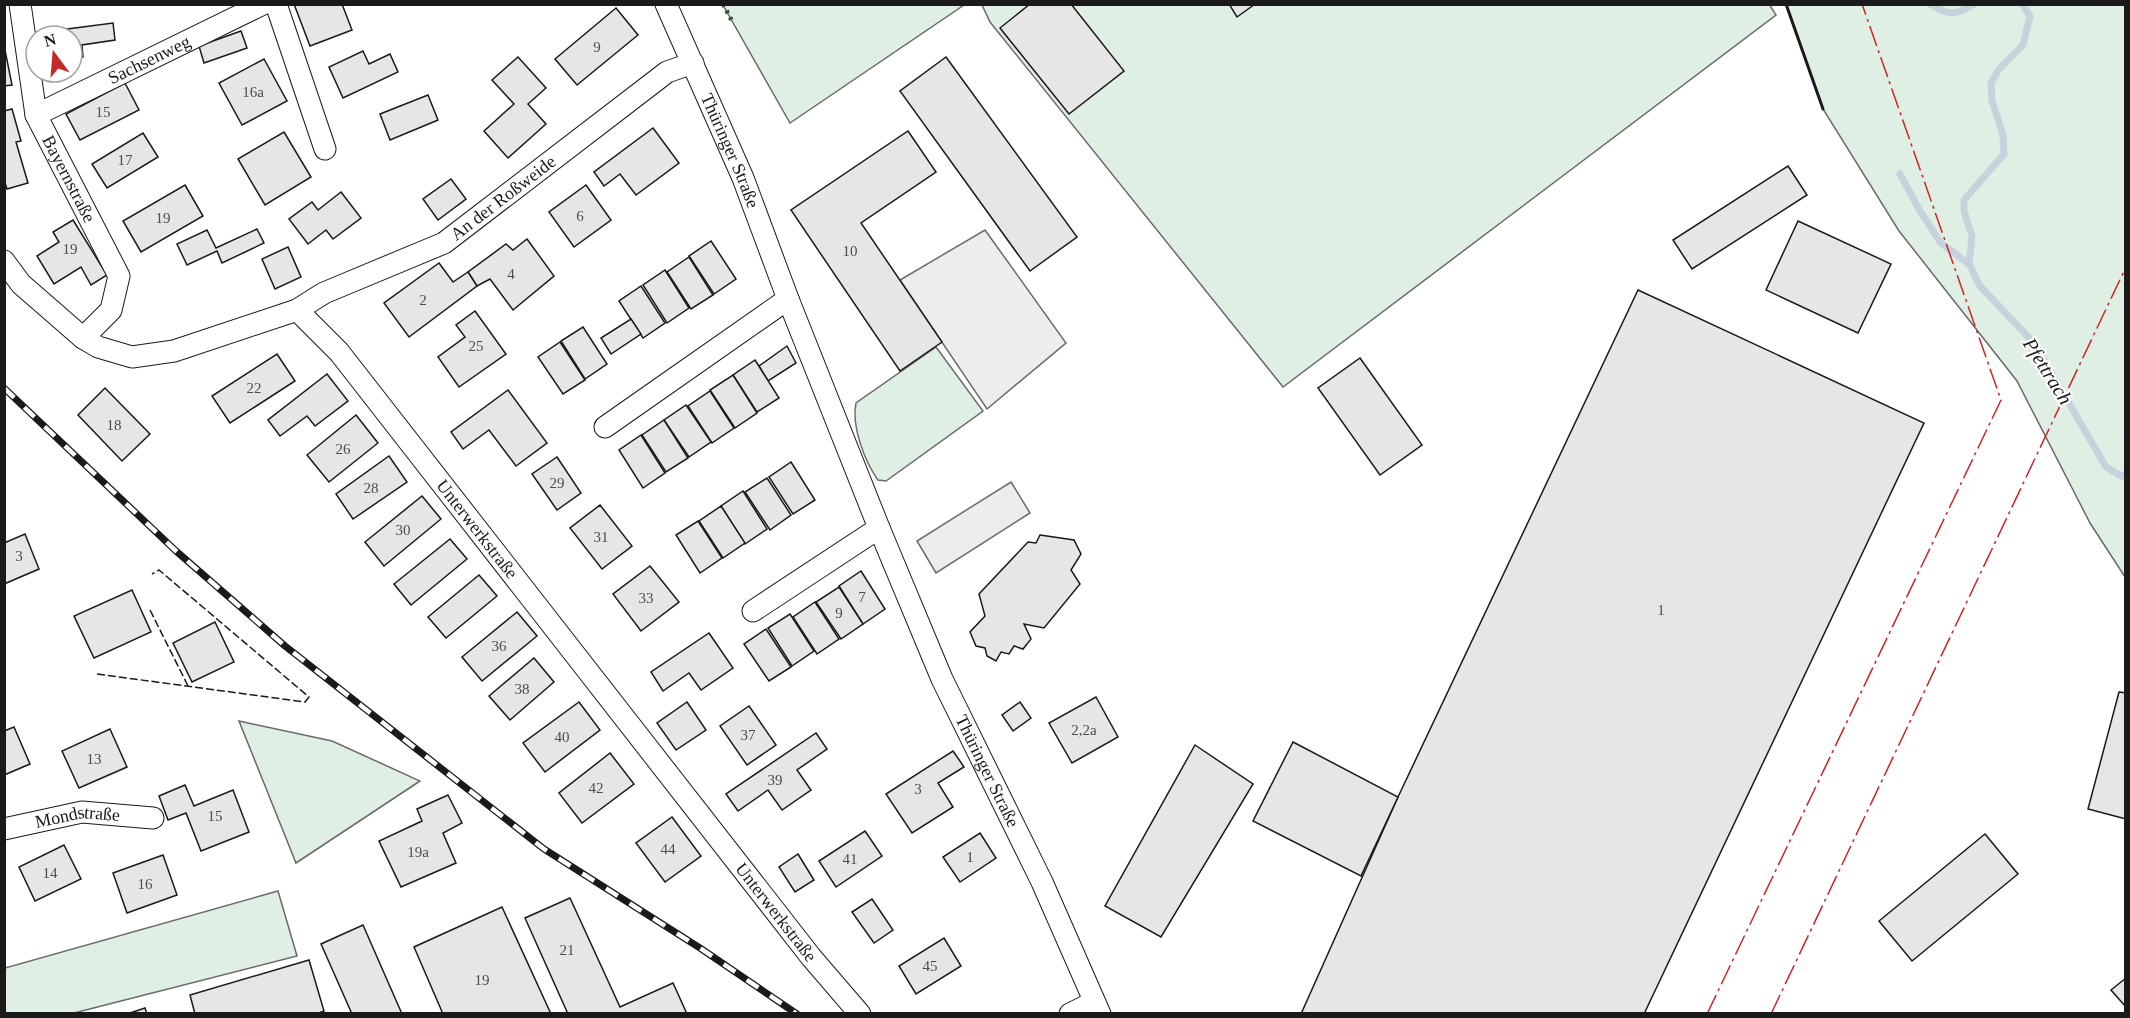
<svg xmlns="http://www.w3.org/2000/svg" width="2130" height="1018" viewBox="0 0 2130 1018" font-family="Georgia,serif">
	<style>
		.green { fill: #e0efe3; stroke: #6a6a6a; stroke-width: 1.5 }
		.parking { fill: #ededed; stroke: #6a6a6a; stroke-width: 1.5 }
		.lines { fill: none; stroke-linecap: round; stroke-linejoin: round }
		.stream { stroke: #c6d2dc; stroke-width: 7 }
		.building { fill: #e6e6e6; stroke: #1a1a1a; stroke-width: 1.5 }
		.minor-casing { stroke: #1a1a1a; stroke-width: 23 }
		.minor { stroke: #fff; stroke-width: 21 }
		.rail-casing { stroke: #1a1a1a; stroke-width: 7 }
		.rail { stroke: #fff; stroke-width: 4.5; stroke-dasharray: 14; stroke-linecap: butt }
		.hedge { stroke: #2b5a34; stroke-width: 4.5; stroke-dasharray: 3 4.5; stroke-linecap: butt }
		.fence { stroke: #1a1a1a; stroke-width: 1.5; stroke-dasharray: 8 3; stroke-linecap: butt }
		.wall { stroke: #1a1a1a; stroke-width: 3 }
		.power { stroke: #c62828; stroke-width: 1.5; stroke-dasharray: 21 4.5 3 4.5; stroke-linecap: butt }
		.labels { text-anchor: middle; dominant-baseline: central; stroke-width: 4.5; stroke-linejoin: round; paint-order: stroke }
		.number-label { font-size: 15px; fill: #4d4d4d }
		.street-label { font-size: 18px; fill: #1a1a1a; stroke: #fff }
		.water-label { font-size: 20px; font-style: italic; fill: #1a1a1a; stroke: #fff }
	</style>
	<rect width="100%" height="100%" fill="#fff"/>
	<g class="green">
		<polygon points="1769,4 1776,15 1283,387 990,22 982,5"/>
		<polygon points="723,5 964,5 790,123"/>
		<polygon points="1786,5 2125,5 2125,577 2090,523 2017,381 1899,231 1823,109"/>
		<path d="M936 347 983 411 886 481 878 480C865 462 851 426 856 403Z"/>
		<polygon points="239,721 332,741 420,781 296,863"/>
		<polygon points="278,891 297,956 74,1013 5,1013 5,968"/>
	</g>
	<g class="parking">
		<polygon points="985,230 1066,343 987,409 900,280"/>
		<polygon points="1011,482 1030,513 936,573 917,541"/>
	</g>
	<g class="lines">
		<g class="stream">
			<path d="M1930 4C1949 16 1955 16 1974 4"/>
			<polyline points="2022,4 2030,16 2023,45 1999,69 1991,83 1992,101 2003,135 2004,154 1964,200 1964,211 1972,236 1969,264 1980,286 2034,343 2106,467 2121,476 2126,475"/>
			<polyline points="1900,174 1920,211 1941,243 1969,264"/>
		</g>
	</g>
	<g class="building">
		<polygon points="294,4 342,4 352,30 310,46"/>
		<polygon points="1030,4 1071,4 1124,71 1069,114 1000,28"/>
		<polygon points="1229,4 1255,4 1237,17"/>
		<polygon points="616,8 638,35 577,85 555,59"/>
		<polygon points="113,23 115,40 82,45 83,57 72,58 72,36 53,36 52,31"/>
		<polygon points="241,31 247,48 204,63 199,46"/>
		<polygon points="4,45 12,85 4,86"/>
		<polygon points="363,51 369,64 390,54 398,72 343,98 329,67"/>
		<polygon points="518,57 546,88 528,104 546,124 508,158 484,131 514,104 492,80"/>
		<polygon points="946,57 1077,237 1030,271 900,91"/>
		<polygon points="264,59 287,101 242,125 219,83"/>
		<polygon points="125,83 139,110 80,140 66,114"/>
		<polygon points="428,95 438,120 390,140 380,114"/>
		<polygon points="12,109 21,141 16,142 28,183 7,189 4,180 4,111"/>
		<polygon points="653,128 679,163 636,195 620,174 604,186 594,172"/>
		<polygon points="908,131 936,172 861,223 942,342 900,371 791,210"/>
		<polygon points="284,132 311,177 265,205 238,159"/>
		<polygon points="143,133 158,157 107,188 92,164"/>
		<polygon points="1788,166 1807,195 1692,269 1673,240"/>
		<polygon points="451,179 466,199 438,220 423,199"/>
		<polygon points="185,185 203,216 141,252 123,221"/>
		<polygon points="586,185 611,220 574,247 549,212"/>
		<polygon points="341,192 361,218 333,239 326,230 308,244 289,219 312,202 318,210"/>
		<polygon points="73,220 107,275 91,285 81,267 54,284 37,256 59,242 53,232"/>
		<polygon points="1798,221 1891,264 1858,333 1766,290"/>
		<polygon points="257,229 264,243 222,263 217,251 187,265 177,244 207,230 216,248"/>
		<polygon points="527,239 554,276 513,310 490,279 477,286 468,272 506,244 513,250"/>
		<polygon points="711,241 736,279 714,294 689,256"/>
		<polygon points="288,247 301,277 275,289 262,259"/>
		<polygon points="689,257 713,295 691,309 667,272"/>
		<polygon points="439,263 453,282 468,272 477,286 409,337 384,303"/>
		<polygon points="665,270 689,308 667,323 643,285"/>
		<polygon points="641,286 665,323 643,338 619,301"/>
		<polygon points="1638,290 1924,423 1644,1014 1301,1014 1398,797"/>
		<polygon points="475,311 506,354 459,387 438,357 465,337 456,325"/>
		<polygon points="631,319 641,334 611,354 601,338"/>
		<polygon points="583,327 607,364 585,379 561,341"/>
		<polygon points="560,342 585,380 563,394 538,357"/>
		<polygon points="787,346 796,363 768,381 759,366"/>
		<polygon points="277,354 295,381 230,423 212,396"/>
		<polygon points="1360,358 1422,445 1380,475 1318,388"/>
		<polygon points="755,360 779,398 757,412 733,375"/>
		<polygon points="327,374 348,401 315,426 307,416 280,436 268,420"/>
		<polygon points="733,375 757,413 735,428 710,390"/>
		<polygon points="105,388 150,434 122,461 78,415"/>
		<polygon points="508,390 547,443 516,466 489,430 463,449 451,432"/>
		<polygon points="710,391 734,428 712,443 688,406"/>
		<polygon points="686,405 711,442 689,457 664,420"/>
		<polygon points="356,415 378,443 329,482 307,455"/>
		<polygon points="664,420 688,458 666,472 642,435"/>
		<polygon points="641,435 665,473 643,488 619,450"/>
		<polygon points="389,456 407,482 353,519 336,494"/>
		<polygon points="557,457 581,493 557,510 532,474"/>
		<polygon points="791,462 815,500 793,514 769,477"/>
		<polygon points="767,478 791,515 770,530 745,492"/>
		<polygon points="743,491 767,529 745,544 721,506"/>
		<polygon points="422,496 441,519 384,566 365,542"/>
		<polygon points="600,505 632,546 602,569 570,528"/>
		<polygon points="721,506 745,543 723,558 699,521"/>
		<polygon points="698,521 722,558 700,573 676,535"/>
		<polygon points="25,534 39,569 4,584 4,543"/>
		<polygon points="1040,535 1074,540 1081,554 1071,570 1080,584 1044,628 1024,624 1031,639 1023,649 1014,646 1009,654 1001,652 996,661 987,656 985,648 976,646 970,632 985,616 979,594 1028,542 1036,543"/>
		<polygon points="450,539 467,559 411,605 394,584"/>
		<polygon points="650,566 679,602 641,631 613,594"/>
		<polygon points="861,571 885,609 863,624 839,586"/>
		<polygon points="479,575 497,596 446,638 428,617"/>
		<polygon points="839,587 863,624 841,639 816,602"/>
		<polygon points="132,590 151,632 94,658 74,616"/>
		<polygon points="815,602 839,639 817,654 793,617"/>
		<polygon points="517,612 537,636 482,681 462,657"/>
		<polygon points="790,614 814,651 792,666 768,628"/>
		<polygon points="215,622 234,662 192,682 173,643"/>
		<polygon points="766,629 791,667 769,681 744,644"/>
		<polygon points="709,633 733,668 701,690 689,673 663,691 651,672"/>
		<polygon points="534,658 554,682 510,720 489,696"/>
		<polygon points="2119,692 2126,693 2126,819 2088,809"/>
		<polygon points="1096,697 1118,737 1072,763 1049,723"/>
		<polygon points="579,702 600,730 545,772 523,743"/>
		<polygon points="687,702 706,730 676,750 657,723"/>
		<polygon points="1020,702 1031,718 1013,731 1002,715"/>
		<polygon points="749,706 776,745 747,765 720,726"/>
		<polygon points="14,727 30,764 4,775 4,731"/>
		<polygon points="110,729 127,767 79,788 62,751"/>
		<polygon points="816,733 827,749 797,770 811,790 782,810 768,790 738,811 726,794"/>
		<polygon points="1293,742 1398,797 1361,876 1253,821"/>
		<polygon points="1195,745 1253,784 1161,937 1105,906"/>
		<polygon points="953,751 964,767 938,783 953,807 912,833 886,794"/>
		<polygon points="610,753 634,784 582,823 559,793"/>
		<polygon points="185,785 194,806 233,790 249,832 201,851 186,813 168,820 159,796"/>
		<polygon points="448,795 462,823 443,833 456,863 401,887 379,841 422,821 417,809"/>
		<polygon points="672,817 701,856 665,882 636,843"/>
		<polygon points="865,831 882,856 836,887 819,861"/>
		<polygon points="980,833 996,858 960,882 943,857"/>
		<polygon points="1985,834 2018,874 1912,961 1879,921"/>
		<polygon points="64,845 81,879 35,901 19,867"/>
		<polygon points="798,854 814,880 795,892 779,867"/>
		<polygon points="163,855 177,895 127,913 113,873"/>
		<polygon points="570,898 620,1007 673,983 687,1014 568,1014 525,918"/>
		<polygon points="872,899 893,930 874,943 852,912"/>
		<polygon points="502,907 551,1014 443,1014 414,947"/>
		<polygon points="363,925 402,1014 352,1014 321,944"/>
		<polygon points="944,938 961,966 916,994 899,966"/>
		<polygon points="309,960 324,1011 316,1014 195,1014 190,995"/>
		<polygon points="2126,978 2126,1007 2111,990"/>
		<polygon points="145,1008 147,1014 127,1014"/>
	</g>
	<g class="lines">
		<defs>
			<g id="minor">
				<path id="s1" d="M20 4 36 115 119 276 111 310 83 338"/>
				<polyline points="276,4 325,149"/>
				<path id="s2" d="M666 4 743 178 788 299 879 528 942 679 1042 882 1100 1014"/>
				<path id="s3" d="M36 115 263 4"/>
				<path id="s4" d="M4 261 21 284 83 338 98 347 132 357 174 351 297 310 324 293 444 243 667 72 693 63"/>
				<path id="s5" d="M297 310 339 352 811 957 860 1014"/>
				<polyline points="605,427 788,299"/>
				<polyline points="753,611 879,528"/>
				<path id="s6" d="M4 829 82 812 153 818"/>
				<polyline points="1070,1014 1094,1002"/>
			</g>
		</defs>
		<use href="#minor" class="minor-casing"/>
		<use href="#minor" class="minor"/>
		<defs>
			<polyline id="rail" points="4,388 176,551 285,646 544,849 700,948 797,1014"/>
		</defs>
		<use href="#rail" class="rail-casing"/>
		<use href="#rail" class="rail"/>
		<polyline class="hedge" points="723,4 732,21"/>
		<g class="fence">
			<polyline points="150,610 188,686"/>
			<polyline points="97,674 305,702 309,697 159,570 152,574"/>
		</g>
		<polyline class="wall" points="1786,4 1823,109"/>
		<g class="power">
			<polyline points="1707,1014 2001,400 1862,4"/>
			<polyline points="1771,1014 2126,267"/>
		</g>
	</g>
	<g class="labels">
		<g class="number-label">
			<text x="597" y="47">9</text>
			<text x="253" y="92">16a</text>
			<text x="103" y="112">15</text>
			<text x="125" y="160">17</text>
			<text x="580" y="216">6</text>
			<text x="163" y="218">19</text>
			<text x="70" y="249">19</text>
			<text x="850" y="251">10</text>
			<text x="511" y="274">4</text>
			<text x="423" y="300">2</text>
			<text x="476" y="346">25</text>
			<text x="254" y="388">22</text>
			<text x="114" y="425">18</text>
			<text x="343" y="449">26</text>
			<text x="557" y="483">29</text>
			<text x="371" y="488">28</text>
			<text x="403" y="530">30</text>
			<text x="601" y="537">31</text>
			<text x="19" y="556">3</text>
			<text x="862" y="597">7</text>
			<text x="646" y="598">33</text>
			<text x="1661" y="610">1</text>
			<text x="839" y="613">9</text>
			<text x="499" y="646">36</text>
			<text x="522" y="689">38</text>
			<text x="1084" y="730">2,2a</text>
			<text x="748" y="735">37</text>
			<text x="562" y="737">40</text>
			<text x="94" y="759">13</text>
			<text x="775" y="780">39</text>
			<text x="596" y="788">42</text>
			<text x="918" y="789">3</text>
			<text x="215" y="816">15</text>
			<text x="668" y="849">44</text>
			<text x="418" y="852">19a</text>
			<text x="970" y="857">1</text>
			<text x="850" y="859">41</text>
			<text x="50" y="873">14</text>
			<text x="145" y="884">16</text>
			<text x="567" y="950">21</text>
			<text x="930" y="966">45</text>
			<text x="482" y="980">19</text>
		</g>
		<g class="street-label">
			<text stroke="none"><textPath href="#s3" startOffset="126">Sachsenweg</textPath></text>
			<text stroke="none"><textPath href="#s2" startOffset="160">Thüringer Straße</textPath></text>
			<text stroke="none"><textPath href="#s1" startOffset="184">Bayernstraße</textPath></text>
			<text stroke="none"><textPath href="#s4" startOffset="572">An der Roßweide</textPath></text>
			<text stroke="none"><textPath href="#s5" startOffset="284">Unterwerkstraße</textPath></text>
			<text stroke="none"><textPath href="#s2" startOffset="832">Thüringer Straße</textPath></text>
			<text stroke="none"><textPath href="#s6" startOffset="75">Mondstraße</textPath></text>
			<text stroke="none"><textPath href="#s5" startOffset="770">Unterwerkstraße</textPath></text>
		</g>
		<g class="water-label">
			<text transform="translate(2048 371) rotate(58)">Pfettrach</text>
		</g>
	</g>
	<rect width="2130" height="1018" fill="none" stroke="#1a1a1a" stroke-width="12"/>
	<g transform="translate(54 54) rotate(344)"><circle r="28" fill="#ffffff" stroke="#a3a3a3" stroke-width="1.5"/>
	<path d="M0-4.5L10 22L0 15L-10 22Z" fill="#c62828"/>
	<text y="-9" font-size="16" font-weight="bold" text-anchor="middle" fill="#1a1a1a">N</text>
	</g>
</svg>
